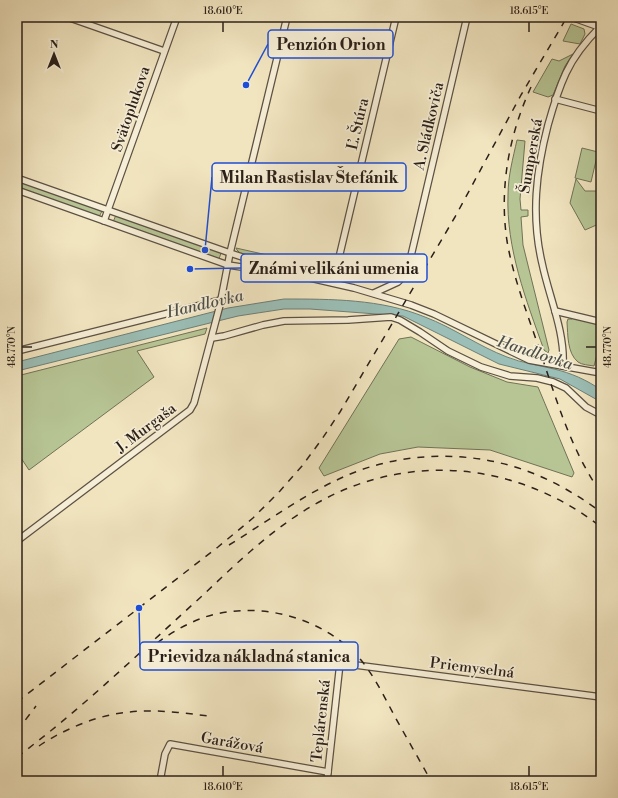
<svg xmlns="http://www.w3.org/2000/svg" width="618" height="798" viewBox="0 0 618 798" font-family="'Libre Bodoni',serif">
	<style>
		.green { fill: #b7c595; stroke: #717257 }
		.water { fill: #9bbeb6; stroke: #6e7f77 }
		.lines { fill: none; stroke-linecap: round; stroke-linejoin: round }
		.minor-casing { stroke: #5c5143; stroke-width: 8 }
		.tertiary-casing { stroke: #5c5143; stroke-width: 9 }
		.minor { stroke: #f6eed6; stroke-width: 5.5 }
		.tertiary { stroke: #f6eed6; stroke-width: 7 }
		.rail { stroke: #2b2019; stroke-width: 1.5; stroke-dasharray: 7 7; stroke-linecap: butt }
		.ticks { fill: none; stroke: #2b2019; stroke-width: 1.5 }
		.labels { text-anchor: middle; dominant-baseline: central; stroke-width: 3.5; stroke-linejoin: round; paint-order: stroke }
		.street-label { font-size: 15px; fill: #2b2019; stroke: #f6eed6 }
		.water-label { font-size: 16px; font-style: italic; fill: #4d4f48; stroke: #f6eed6 }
		.leader { fill: none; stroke: #1d4ed8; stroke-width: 1.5 }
		.callout-dot { fill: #1d4ed8; stroke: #f6eed6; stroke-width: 1.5 }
		.callout { fill: #f6eed6; stroke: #1d4ed8; stroke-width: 1.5 }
		.callout-label { font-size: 16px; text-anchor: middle; font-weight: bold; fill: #2b2019 }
		.neatline { fill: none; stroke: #2b2019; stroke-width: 1.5 }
		.ticks-label { font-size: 10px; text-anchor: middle; fill: #2b2019 }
	</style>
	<rect width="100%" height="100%" fill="#f1e5c0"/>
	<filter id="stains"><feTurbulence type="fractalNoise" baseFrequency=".005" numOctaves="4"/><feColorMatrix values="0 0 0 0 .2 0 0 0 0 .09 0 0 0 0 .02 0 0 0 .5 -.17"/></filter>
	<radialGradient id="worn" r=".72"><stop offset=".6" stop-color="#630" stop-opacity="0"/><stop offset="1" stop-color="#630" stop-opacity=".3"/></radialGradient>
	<g class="green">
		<polygon points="571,24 584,29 585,34 580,44 563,41"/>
		<polygon points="573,54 565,66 553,95 548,97 533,92 552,59 559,61"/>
		<path d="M517 140 525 141 520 199 521 210H528V216L521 217 523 245 549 350 548 353 544 350C526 300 506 248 508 195 508 176 513 158 517 140Z"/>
		<polygon points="582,148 598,152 591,182 575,178"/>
		<polygon points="576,179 585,191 599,191 601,183 601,223 585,230 570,203"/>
		<polygon points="17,181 102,211 99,217 17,188"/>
		<polygon points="116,215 221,253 219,259 113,222"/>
		<polygon points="236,248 276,257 275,264 298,269 298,270 296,271 241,254 237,250"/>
		<path d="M572 317 601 325V339L594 366C589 365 582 365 578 362 567 353 568 335 567 322L568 319H572Z"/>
		<polygon points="207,328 205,334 137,351 154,377 29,470 17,452 17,376"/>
		<polygon points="411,337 470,367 507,382 538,387 574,473 572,477 490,450 418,447 380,454 324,476 319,468 399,339"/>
	</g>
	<path class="water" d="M284 299C331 299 381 299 425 317 454 328 478 346 507 357 522 363 538 365 554 369 571 373 587 380 601 390V402L560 379 499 364 403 316 310 309H284L238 316 17 371V362L228 308Z"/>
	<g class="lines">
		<defs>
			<g id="minor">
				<polyline points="67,17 164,51"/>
				<polyline points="555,99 601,111"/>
				<polyline points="17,178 230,253 297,275 354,288 411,305 434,314 529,360 601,373"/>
				<polyline points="17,190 228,265 281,273"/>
				<polyline points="104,221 177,17"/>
				<polyline points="333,283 396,17"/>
				<polyline points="374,293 398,282 404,276 410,260 467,17"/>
				<polyline points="555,311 601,322"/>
				<polyline points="212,338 224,336 263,325 284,321 348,320 391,317 400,320 420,332 448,351 481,367 510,376 537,378 553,382 566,388 586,407 601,415"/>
				<polyline points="17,351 221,300"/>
				<path d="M563 366C565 331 549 297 542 263 531 216 536 171 548 125 553 107 558 90 566 73 574 56 587 40 600 27"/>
				<polyline points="17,541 190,410 194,403 220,305 230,253 287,17"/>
				<polyline points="160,781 165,754 170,744 328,772"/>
				<polyline points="327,781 340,663 601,697"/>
			</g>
			<polyline id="tertiary" points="573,17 601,27"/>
		</defs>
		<use href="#minor" class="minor-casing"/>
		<use href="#tertiary" class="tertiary-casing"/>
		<use href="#minor" class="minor"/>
		<use href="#tertiary" class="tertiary"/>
		<g class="rail">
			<path d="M531 87C509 135 499 188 507 241 514 282 531 323 544 363 559 408 573 453 601 493"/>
			<path d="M229 545C266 522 302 496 341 478 404 449 481 449 544 478 564 487 583 499 601 512"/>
			<path d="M157 643C172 632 188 623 205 617 260 600 323 617 361 660 374 676 384 696 394 715 406 737 419 759 431 781"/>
			<polyline points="17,702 218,547 253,518 280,491 302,466 322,439 340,412 455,217 521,95 567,17"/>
			<polyline points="17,731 36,706"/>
			<path d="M39 746C64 729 100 714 130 712 156 709 183 713 209 716"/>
			<path d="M17 757C83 708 141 651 202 596 238 562 275 526 319 502 411 451 519 463 601 527"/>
		</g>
	</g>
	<path class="ticks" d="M223 22V32M529 22V32M22 347H32M586 347H596M223 766V776M529 766V776"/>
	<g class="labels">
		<g class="street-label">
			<text transform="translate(131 109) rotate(-71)">Svätoplukova</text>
			<text transform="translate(358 124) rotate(-77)">Ľ. Štúra</text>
			<text transform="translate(429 126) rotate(-77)">A. Sládkoviča</text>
			<text transform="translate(531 156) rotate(-80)">Šumperská</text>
			<text transform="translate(146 428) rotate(-37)">J. Murgaša</text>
			<text transform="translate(472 668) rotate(7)">Priemyselná</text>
			<text transform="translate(321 721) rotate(-84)">Teplárenská</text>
			<text transform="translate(232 743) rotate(10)">Garážová</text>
		</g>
		<g class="water-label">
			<text transform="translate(205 304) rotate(-13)">Handlovka</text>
			<text transform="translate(535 353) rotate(18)">Handlovka</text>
		</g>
	</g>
	<path class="leader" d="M246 85L268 44M205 250L212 177M190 269L241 268M139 608L140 656"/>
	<g class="callout-dot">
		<circle cx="246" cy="85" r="4"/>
		<circle cx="205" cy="250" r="4"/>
		<circle cx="190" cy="269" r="4"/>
		<circle cx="139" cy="608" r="4"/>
	</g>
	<g class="callout">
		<rect x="268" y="30" width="125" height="28" rx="4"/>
		<rect x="212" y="163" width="194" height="28" rx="4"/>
		<rect x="241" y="254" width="186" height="28" rx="4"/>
		<rect x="140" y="642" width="218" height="28" rx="4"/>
	</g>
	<g class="callout-label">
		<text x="331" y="50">Penzión Orion</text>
		<text x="309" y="183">Milan Rastislav Štefánik</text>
		<text x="334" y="274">Známi velikáni umenia</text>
		<text x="249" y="662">Prievidza nákladná stanica</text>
	</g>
	<rect width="618" height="798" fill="none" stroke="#f1e5c0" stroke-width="44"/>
	<g transform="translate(54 54)" stroke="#f6eed6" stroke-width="3" paint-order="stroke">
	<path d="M0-3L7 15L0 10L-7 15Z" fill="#2b2019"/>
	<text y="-6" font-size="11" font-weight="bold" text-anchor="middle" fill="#2b2019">N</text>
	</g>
	<rect x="22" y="22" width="574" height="754" class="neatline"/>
	<g class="ticks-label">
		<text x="223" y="14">18.610°E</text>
		<text x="529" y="14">18.615°E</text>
		<text transform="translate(11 347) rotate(-90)" y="4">48.770°N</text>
		<text transform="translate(607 347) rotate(-90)" y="4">48.770°N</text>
		<text x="223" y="790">18.610°E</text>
		<text x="529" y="790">18.615°E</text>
	</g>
	<rect width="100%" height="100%" filter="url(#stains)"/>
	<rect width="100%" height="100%" fill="url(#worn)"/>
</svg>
